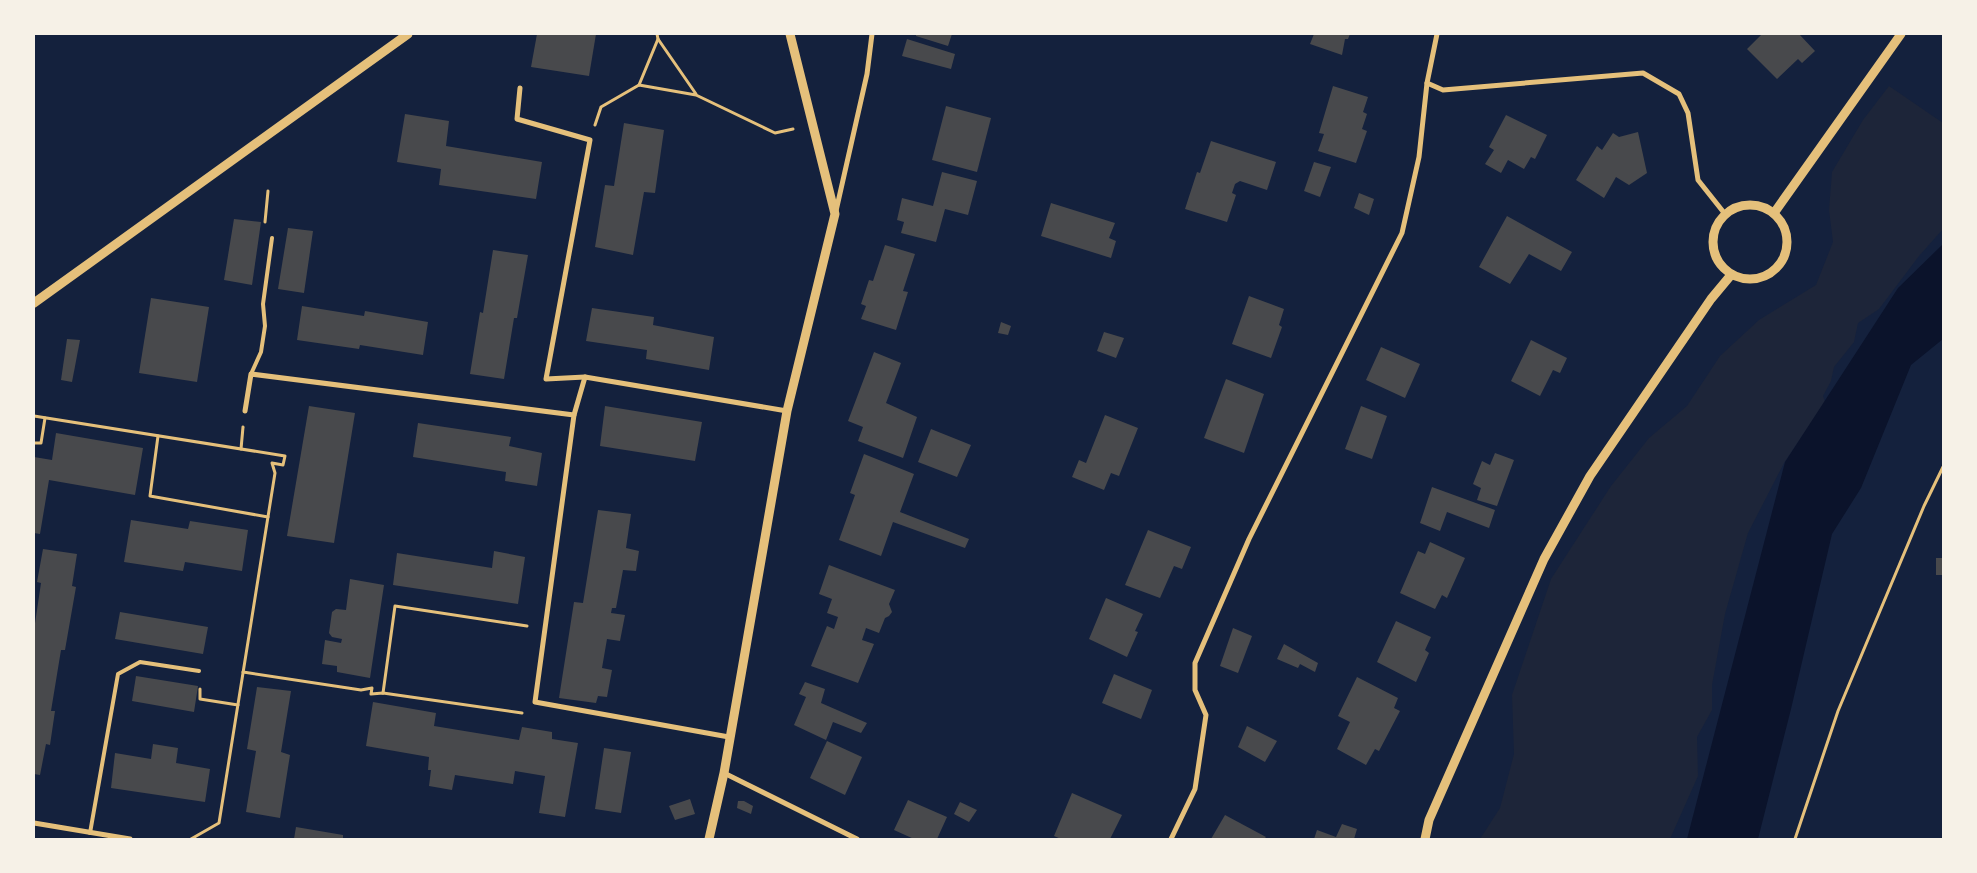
<svg xmlns="http://www.w3.org/2000/svg" width="1977" height="873" viewBox="0 0 1977 873" font-family="'IBM Plex Serif',serif">
	<style>
		.green { fill: #1d2539 }
		.water { fill: #0b132b }
		.building { fill: #48494c }
		.lines { fill: none; stroke-linecap: round; stroke-linejoin: round }
		.path { stroke: #e5c07b; stroke-width: 3 }
		.service { stroke: #e5c07b; stroke-width: 4 }
		.minor { stroke: #e5c07b; stroke-width: 5 }
		.tertiary { stroke: #e5c07b; stroke-width: 9 }
	</style>
	<rect width="100%" height="100%" fill="#14213d"/>
	<polygon class="green" points="1889,86 1943,123 1943,229 1919,256 1879,309 1858,323 1854,342 1834,367 1831,381 1823,396 1825,402 1784,463 1748,533 1725,614 1712,685 1712,710 1697,737 1698,776 1670,839 1480,839 1500,808 1514,754 1512,695 1551,579 1611,486 1649,438 1687,406 1720,356 1759,320 1816,285 1833,242 1829,210 1832,172 1863,120"/>
	<polygon class="water" points="1943,244 1943,339 1911,365 1861,488 1832,534 1791,709 1758,839 1687,839 1785,462 1898,288"/>
	<g class="building">
		<polygon points="537,34 596,34 589,76 531,67"/>
		<polygon points="916,34 952,34 948,46 916,36"/>
		<polygon points="1314,34 1350,34 1348,39 1345,39 1342,55 1310,44"/>
		<polygon points="1762,34 1799,34 1815,51 1802,63 1798,59 1777,79 1747,49"/>
		<polygon points="907,39 955,54 951,69 902,56"/>
		<polygon points="1333,86 1368,97 1363,112 1367,114 1362,129 1367,131 1356,163 1318,151 1324,134 1319,133"/>
		<polygon points="946,106 991,118 977,172 932,160"/>
		<polygon points="405,114 449,121 446,146 542,162 536,199 439,185 441,169 397,162"/>
		<polygon points="1506,115 1547,135 1535,159 1531,157 1524,169 1508,160 1501,173 1485,164 1494,150 1489,147"/>
		<polygon points="624,123 664,130 655,193 644,192 633,255 595,247 605,185 614,186"/>
		<polygon points="1638,132 1647,173 1629,185 1616,177 1604,198 1576,180 1597,146 1602,150 1613,133 1619,137"/>
		<polygon points="1211,141 1276,162 1267,190 1240,181 1235,184 1232,193 1236,195 1227,222 1185,209 1197,172 1200,173"/>
		<polygon points="1314,162 1331,167 1320,197 1304,191"/>
		<polygon points="942,172 977,181 968,215 945,209 936,242 901,233 904,222 897,220 902,198 933,206"/>
		<polygon points="1359,193 1374,199 1369,215 1354,208"/>
		<polygon points="1051,203 1115,223 1109,238 1116,241 1111,258 1041,236"/>
		<polygon points="1507,216 1572,252 1561,271 1529,254 1510,284 1479,267"/>
		<polygon points="234,219 261,222 252,285 224,280"/>
		<polygon points="288,228 313,231 304,293 278,289"/>
		<polygon points="885,245 915,254 903,291 908,292 896,330 861,319 866,306 861,304 869,280 873,281"/>
		<polygon points="493,250 528,255 517,318 514,318 504,379 470,374 480,312 483,313"/>
		<polygon points="1249,296 1284,309 1279,325 1282,327 1271,358 1232,344"/>
		<polygon points="151,298 209,307 197,382 139,373"/>
		<polygon points="302,306 364,316 365,311 428,322 423,355 360,345 359,349 297,340"/>
		<polygon points="592,308 654,317 653,325 714,337 709,370 646,359 647,350 586,341"/>
		<polygon points="1001,322 1011,326 1008,335 998,333"/>
		<polygon points="1104,332 1124,338 1116,358 1097,351"/>
		<polygon points="67,339 80,340 72,382 61,380"/>
		<polygon points="1531,340 1567,358 1560,373 1553,370 1540,396 1511,381"/>
		<polygon points="1381,347 1420,364 1405,398 1366,380"/>
		<polygon points="874,352 901,363 886,403 917,417 903,458 858,441 863,427 848,421"/>
		<polygon points="1226,379 1264,394 1244,453 1204,438"/>
		<polygon points="309,406 355,413 334,543 287,536"/>
		<polygon points="605,406 702,422 695,461 600,446"/>
		<polygon points="1361,406 1387,416 1372,459 1345,449"/>
		<polygon points="1105,415 1138,428 1119,476 1111,473 1104,490 1072,477 1079,460 1086,463"/>
		<polygon points="418,423 511,437 509,446 542,453 537,486 505,481 506,472 413,457"/>
		<polygon points="931,429 971,445 957,477 918,462"/>
		<polygon points="56,433 143,448 135,495 49,480 40,534 34,533 34,457 52,460"/>
		<polygon points="1495,453 1514,460 1497,506 1477,500 1481,488 1473,484 1482,461 1490,465"/>
		<polygon points="864,454 914,474 900,512 969,539 965,548 893,522 881,556 839,540 855,495 850,493"/>
		<polygon points="1432,487 1495,510 1489,528 1447,512 1440,531 1420,523"/>
		<polygon points="598,510 631,514 626,548 639,551 636,571 623,570 616,608 612,608 611,613 625,615 620,641 607,639 602,668 612,670 607,697 598,696 596,703 559,698 574,602 583,603"/>
		<polygon points="131,520 188,529 190,521 248,530 242,571 185,562 183,571 124,562"/>
		<polygon points="1148,530 1191,547 1182,569 1174,566 1160,598 1125,585"/>
		<polygon points="1430,542 1465,558 1447,598 1442,595 1435,609 1400,593 1418,551 1425,554"/>
		<polygon points="43,549 77,554 72,586 76,587 65,650 61,650 51,711 55,711 50,745 46,744 40,775 34,774 34,630 41,583 37,582"/>
		<polygon points="494,551 525,557 518,604 393,585 397,553 492,568"/>
		<rect x="1936" y="558" width="7" height="17"/>
		<polygon points="829,565 895,590 889,604 892,612 889,616 885,618 879,633 866,628 862,640 874,644 858,683 811,666 827,626 834,629 838,617 827,613 832,599 819,594"/>
		<polygon points="350,579 384,585 370,678 337,672 337,666 322,664 325,640 341,643 342,639 332,637 329,633 332,612 336,609 346,610"/>
		<polygon points="1106,598 1143,614 1135,631 1138,632 1127,657 1089,639"/>
		<polygon points="120,612 208,627 203,654 115,639"/>
		<polygon points="1396,621 1431,637 1425,650 1429,653 1416,682 1377,662"/>
		<polygon points="1233,628 1252,636 1238,673 1220,666"/>
		<polygon points="1284,644 1318,663 1315,672 1300,664 1298,668 1277,659"/>
		<polygon points="1114,674 1152,690 1141,719 1102,703"/>
		<polygon points="136,676 198,686 194,712 132,701"/>
		<polygon points="1357,677 1398,698 1394,708 1400,711 1379,751 1375,749 1366,765 1337,749 1350,722 1338,716"/>
		<polygon points="805,682 825,689 821,703 867,723 861,733 833,722 826,740 794,725 806,697 799,694"/>
		<polygon points="257,687 291,691 281,752 290,755 280,818 246,812 256,751 247,749"/>
		<polygon points="373,702 436,713 434,726 519,740 522,727 552,732 552,739 578,743 565,817 539,813 545,776 515,771 513,784 455,775 452,790 429,786 431,770 428,770 429,757 366,746"/>
		<polygon points="1247,726 1277,741 1265,762 1238,747"/>
		<polygon points="827,741 862,757 845,795 810,778"/>
		<polygon points="153,744 178,748 176,763 210,769 205,802 111,788 115,753 151,759"/>
		<polygon points="604,748 631,752 621,813 595,809"/>
		<polygon points="1072,793 1122,815 1110,839 1061,839 1054,836"/>
		<polygon points="690,799 695,814 675,820 669,806"/>
		<polygon points="908,800 947,817 937,839 914,839 894,830"/>
		<polygon points="738,801 744,801 753,806 751,814 737,808"/>
		<polygon points="960,802 977,810 969,822 954,814"/>
		<polygon points="1225,815 1266,837 1264,839 1211,839"/>
		<polygon points="1342,824 1357,829 1354,839 1314,839 1317,830 1336,837"/>
		<polygon points="296,827 343,835 343,839 294,839"/>
	</g>
	<g class="lines">
		<g class="path">
			<polyline points="657,34 658,39 696,94"/>
			<polyline points="639,85 658,39"/>
			<polyline points="595,125 601,107 639,85 696,95 775,133 793,129"/>
			<polyline points="265,222 268,191"/>
			<polyline points="34,416 285,456 283,465 272,463 275,473 219,823 191,839"/>
			<polyline points="158,436 150,496 268,517"/>
			<polyline points="34,443 41,443 45,418"/>
			<polyline points="241,449 243,427"/>
			<polyline points="243,672 361,690 372,688 371,694 383,693 522,713"/>
			<polyline points="200,689 200,699 238,705"/>
			<polyline points="383,693 395,606 527,626"/>
			<polyline points="1795,839 1838,711 1924,506 1943,467"/>
		</g>
		<g class="service">
			<polyline points="251,374 261,352 265,326 263,304 272,238"/>
			<polyline points="90,833 118,674 140,662 199,671"/>
		</g>
		<g class="minor">
			<polyline points="1427,83 1443,90 1643,73 1679,94 1688,113 1698,180 1725,214"/>
			<polyline points="520,88 517,119 590,140 546,379 585,377"/>
			<polyline points="836,211 867,74 872,34"/>
			<polyline points="245,411 251,374 574,415 535,702 729,737"/>
			<polyline points="574,415 585,377 787,411"/>
			<polyline points="724,773 857,839"/>
			<polyline points="34,823 130,839"/>
			<polyline points="1171,839 1195,789 1206,715 1195,690 1195,663 1249,539 1402,233 1419,157 1427,83 1437,34"/>
		</g>
		<g class="tertiary">
			<circle cx="1750" cy="242" r="37"/>
			<polyline points="1774,213 1901,34"/>
			<polyline points="34,303 408,34"/>
			<polyline points="709,839 724,773 787,411 835,214 790,34"/>
			<polyline points="1425,839 1429,820 1544,559 1590,476 1711,299 1731,275"/>
		</g>
	</g>
	<rect width="1977" height="873" fill="none" stroke="#f6f1e7" stroke-width="70"/>
</svg>
